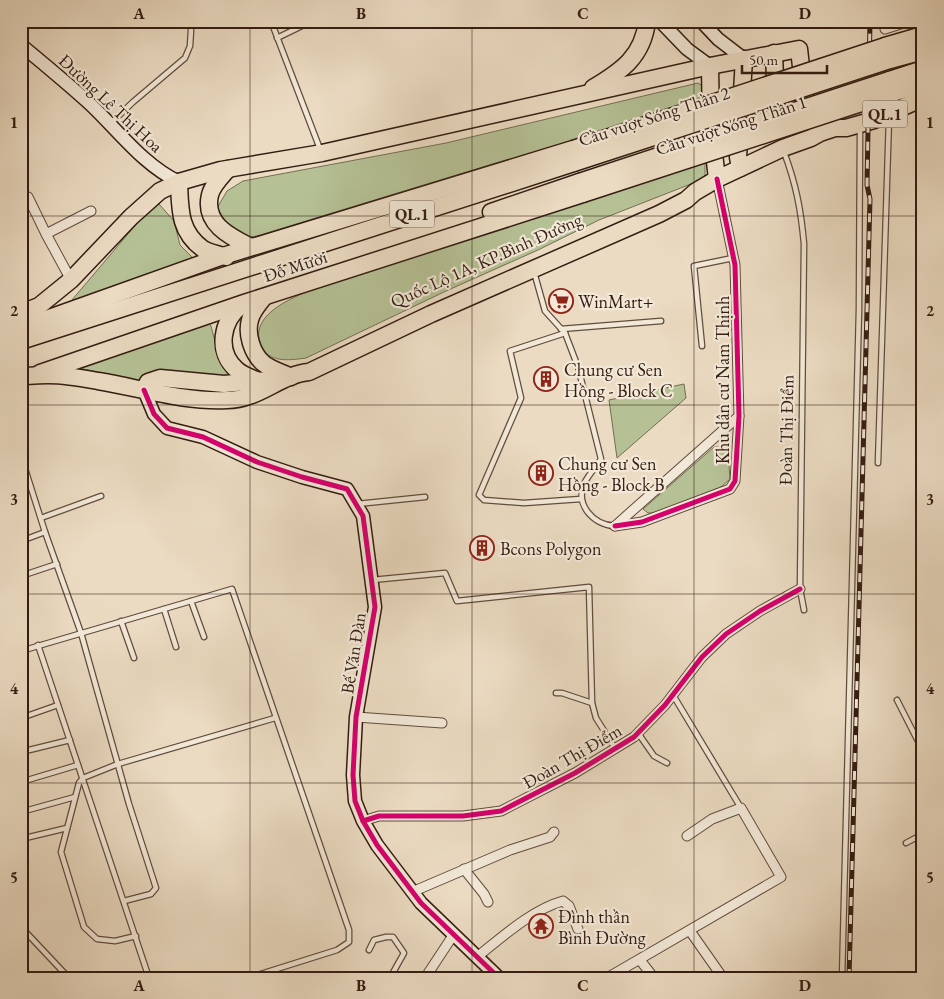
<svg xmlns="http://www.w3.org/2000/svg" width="944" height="999" viewBox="0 0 944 999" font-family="'EB Garamond',serif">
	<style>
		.green { fill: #b5c195; stroke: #746e54 }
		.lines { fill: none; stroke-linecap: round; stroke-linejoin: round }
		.lane-casing { stroke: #614c3e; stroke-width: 7 }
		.street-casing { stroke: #614c3e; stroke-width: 11 }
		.secondary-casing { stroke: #331c12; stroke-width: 15 }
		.highway-casing { stroke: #331c12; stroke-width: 19 }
		.lane { stroke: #f2e8d7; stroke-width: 4.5 }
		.street { stroke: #f2e8d7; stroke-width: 9 }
		.secondary { stroke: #f2e8d7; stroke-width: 12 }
		.highway { stroke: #ebdbc2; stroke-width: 16 }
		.rail-casing { stroke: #331c12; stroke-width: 5 }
		.rail { stroke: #f2e8d7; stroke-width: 3; stroke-dasharray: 9; stroke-linecap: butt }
		.highway-bridge-casing { stroke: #331c12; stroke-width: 19; stroke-linecap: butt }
		.highway-bridge { stroke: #ebdbc2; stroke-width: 16 }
		.cycleway-casing { stroke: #f2e8d7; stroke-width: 8 }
		.cycleway { stroke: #d6006c; stroke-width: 5 }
		.grid { fill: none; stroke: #331c12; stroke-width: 1; stroke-opacity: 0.55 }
		.labels { text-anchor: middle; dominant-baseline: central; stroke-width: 4.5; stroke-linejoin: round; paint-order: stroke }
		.shield { fill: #f2e8d7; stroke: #6c594d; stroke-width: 1 }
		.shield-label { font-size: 16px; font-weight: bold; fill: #331c12 }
		.street-label { font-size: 18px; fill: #331c12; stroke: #f2e8d7 }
		.poi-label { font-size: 18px; fill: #331c12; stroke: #f2e8d7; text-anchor: start }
		.neatline { fill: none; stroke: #331c12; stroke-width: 2 }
		.grid-label { font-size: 16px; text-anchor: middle; font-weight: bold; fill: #331c12 }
	</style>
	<rect width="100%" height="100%" fill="#ebdbc2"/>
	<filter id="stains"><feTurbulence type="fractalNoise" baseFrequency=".004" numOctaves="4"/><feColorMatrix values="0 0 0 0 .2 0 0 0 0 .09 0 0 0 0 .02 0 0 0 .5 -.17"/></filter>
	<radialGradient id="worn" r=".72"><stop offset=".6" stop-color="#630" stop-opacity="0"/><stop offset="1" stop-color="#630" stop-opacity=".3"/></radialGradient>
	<g class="green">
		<polygon points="698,83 703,86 704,97 338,217 261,236 241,237 228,233 217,208 227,191 243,181 446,143"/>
		<path d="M705 159V175L701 180 599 220 538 250 446 291 306 358C292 360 271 363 263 349 239 308 321 287 346 278Z"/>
		<polygon points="159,204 174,221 180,245 191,256 194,262 66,307 144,215"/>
		<polygon points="209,324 211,326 220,361 234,381 142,381 78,368"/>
		<polygon points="684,384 686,398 617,458 609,400"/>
		<polygon points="714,447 722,447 728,451 730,479 721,487 655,513 648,513 643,509"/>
	</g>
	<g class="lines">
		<defs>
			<g id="lane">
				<polyline points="271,21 320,149"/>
				<polyline points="277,38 312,21"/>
				<polyline points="111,123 133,102 185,58 190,46 191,30"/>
				<path d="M784 152C796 184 801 210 804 244L800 589 804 610"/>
				<path d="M534 272 545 311 565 333 578 367 601 459C596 467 589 474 585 482 574 504 593 525 615 526"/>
				<polyline points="561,329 661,321"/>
				<polyline points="565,333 510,351 521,398 479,495 484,500 524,503 581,499"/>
				<polyline points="702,346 694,266 733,258"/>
				<polyline points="21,456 45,532 81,633 129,804 156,888 151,894 124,901"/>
				<polyline points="878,463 889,118"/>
				<polyline points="357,504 425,497"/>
				<polyline points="41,518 101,496"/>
				<polyline points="21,541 45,532"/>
				<polyline points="21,576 57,564"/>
				<polyline points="372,580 445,573 457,601 589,587 592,703 596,718 615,748"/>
				<polyline points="191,601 204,637"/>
				<polyline points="164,609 176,647"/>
				<polyline points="121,621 134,658"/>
				<polyline points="38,645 149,978"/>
				<polyline points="21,651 232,589 349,930 349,942 337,950 248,978"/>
				<polyline points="556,693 562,693 592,703"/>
				<polyline points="673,695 741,808"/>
				<polyline points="897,700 923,751"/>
				<polyline points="21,718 58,705"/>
				<polyline points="638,733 654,756 667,763"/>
				<polyline points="21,752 70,740"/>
				<polyline points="21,782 78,765"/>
				<polyline points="21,812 75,797"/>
				<polyline points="21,839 67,828"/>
				<polyline points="906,843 923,834"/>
				<polyline points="21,927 69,978"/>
				<polyline points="136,936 115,941 97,939 84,927 61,852 79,783 83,778 118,764 275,718"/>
				<polyline points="369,950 374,940 386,937 393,937 404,953 390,978"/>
				<polyline points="802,978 805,977"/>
				<polyline points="842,978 859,309 860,129"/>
			</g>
			<g id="street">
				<polyline points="885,29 910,21"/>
				<polyline points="28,197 46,234 71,280"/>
				<polyline points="46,234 91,211"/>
				<polyline points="615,526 642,522 730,489 735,481 739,416 735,265 717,179"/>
				<polyline points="615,526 739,416"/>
				<polyline points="356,717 442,723"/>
				<polyline points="363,821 379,816 463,816 501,811 575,773 634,737 665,705 702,657 726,634 760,611 800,589"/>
				<polyline points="464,869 484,894 488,902"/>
				<polyline points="412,892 510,850 550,837 554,832"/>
				<polyline points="690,931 723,978"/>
				<path d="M477 957C502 937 533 909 563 901L569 906 578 929"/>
				<polyline points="640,960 654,978"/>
				<polyline points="425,978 454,934"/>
				<polyline points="607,978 781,877 741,808 712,819 687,836"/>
			</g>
			<g id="secondary">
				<polyline points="660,21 687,49 710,66"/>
				<polyline points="701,21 718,39 744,59"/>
				<path d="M21 45C44 64 67 83 89 103 118 130 143 165 179 182"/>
				<polyline points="144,390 154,414 167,428 203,437 257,462 302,477 347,489 363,516 375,607 356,717 353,775 355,801 363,821 377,845 421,903 499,978"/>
			</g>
			<g id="highway">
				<polyline points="885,46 923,35"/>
				<polyline points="774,53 777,131"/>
				<polyline points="890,60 923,51"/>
				<polyline points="710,66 711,128 717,179"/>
				<polyline points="889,80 923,69"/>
				<path d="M593 88C622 71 643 56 647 21"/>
				<polyline points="892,93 923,84"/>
				<polyline points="740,168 738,157 744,59"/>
				<path d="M228 169C222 176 212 186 210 195 203 224 231 237 251 247"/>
				<path d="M179 182C180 209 179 232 203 249 209 253 219 254 226 257"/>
				<polyline points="491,212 579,182"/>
				<path d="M264 297C259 304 252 311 250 320 246 334 252 353 263 363 270 369 283 373 291 377"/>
				<path d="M242 305C221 321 216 352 237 370 243 375 251 378 259 381"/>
				<polyline points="21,313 39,306 71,280 131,217 160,191 179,182 221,170 322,153 710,66 799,49 807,120"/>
				<polyline points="21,328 223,256 573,149"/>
				<polyline points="21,341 574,163"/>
				<polyline points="40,373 244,303 583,194"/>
				<path d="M21 376C30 376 39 375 48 375 64 375 82 378 98 381 141 388 182 402 227 400 259 400 281 374 309 372L431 314 659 214 686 200 695 192 717 179 783 148 811 138 820 133 835 128H846L874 120 923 98"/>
				<polyline points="144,390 148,382 160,378 224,384 279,379"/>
			</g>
		</defs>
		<use href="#lane" class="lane-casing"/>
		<use href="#street" class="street-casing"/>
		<use href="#secondary" class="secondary-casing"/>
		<use href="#highway" class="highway-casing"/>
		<use href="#lane" class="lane"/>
		<use href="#street" class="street"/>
		<use href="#secondary" class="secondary"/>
		<use href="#highway" class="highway"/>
		<defs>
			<polyline id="rail" points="849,978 870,199 867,185 870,21"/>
		</defs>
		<use href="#rail" class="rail-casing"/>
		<use href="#rail" class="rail"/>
		<defs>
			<g id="highway-bridge">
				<polyline points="573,149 885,46"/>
				<polyline points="574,163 890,60"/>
				<polyline points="579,182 889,80"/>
				<polyline points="583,194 892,93"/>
			</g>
		</defs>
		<use href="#highway-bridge" class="highway-bridge-casing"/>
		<use href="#highway-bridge" class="highway-bridge"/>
		<defs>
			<g id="cycleway">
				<polyline points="144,390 154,414 167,428 203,437 257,462 302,477 347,489 363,516 375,607 356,717 353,775 355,801 363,821 377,845 421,903 499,978"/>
				<polyline points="615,526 642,522 730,489 735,481 739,416 735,265 717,179"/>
				<polyline points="363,821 379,816 463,816 501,811 575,773 634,737 665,705 702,657 726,634 760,611 800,589"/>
			</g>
		</defs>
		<use href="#cycleway" class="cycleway-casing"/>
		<use href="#cycleway" class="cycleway"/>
	</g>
	<path class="grid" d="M250 21V978M472 21V978M694 21V978M21 216H923M21 405H923M21 594H923M21 783H923"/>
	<defs>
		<symbol id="supermarket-ring" viewBox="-11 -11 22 22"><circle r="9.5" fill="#f2e8d7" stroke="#8f2418" stroke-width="1.5"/><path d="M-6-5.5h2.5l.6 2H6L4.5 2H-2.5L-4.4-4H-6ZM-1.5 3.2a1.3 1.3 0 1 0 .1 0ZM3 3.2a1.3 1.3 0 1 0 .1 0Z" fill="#8f2418"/></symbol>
		<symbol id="building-ring" viewBox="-11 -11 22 22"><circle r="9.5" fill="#f2e8d7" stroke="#8f2418" stroke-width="1.5"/><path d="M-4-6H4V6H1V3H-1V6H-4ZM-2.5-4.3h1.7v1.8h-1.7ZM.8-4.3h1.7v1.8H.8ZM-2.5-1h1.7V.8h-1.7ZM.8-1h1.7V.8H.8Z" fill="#8f2418"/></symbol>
		<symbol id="temple-ring" viewBox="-11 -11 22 22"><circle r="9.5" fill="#f2e8d7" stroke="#8f2418" stroke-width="1.5"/><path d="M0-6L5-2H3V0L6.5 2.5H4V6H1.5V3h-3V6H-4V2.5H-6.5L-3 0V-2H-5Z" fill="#8f2418"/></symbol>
	</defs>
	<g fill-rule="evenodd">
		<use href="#supermarket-ring" x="547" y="287" width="28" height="28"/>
		<use href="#building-ring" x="532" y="365" width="28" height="28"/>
		<use href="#building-ring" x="527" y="459" width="28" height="28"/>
		<use href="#building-ring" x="468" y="534" width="28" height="28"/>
		<use href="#temple-ring" x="527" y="912" width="28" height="28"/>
	</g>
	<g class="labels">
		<g class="shield">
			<rect x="862.5" y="100.5" width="45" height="27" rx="4"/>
			<rect x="389.5" y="200.5" width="45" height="27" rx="4"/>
		</g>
		<g class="shield-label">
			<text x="885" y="114">QL.1</text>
			<text x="412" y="214">QL.1</text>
		</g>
		<g class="street-label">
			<text transform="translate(111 103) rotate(43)">Đường Lê Thị Hoa</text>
			<text transform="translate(654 116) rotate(-18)">Cầu vượt Sóng Thần 2</text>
			<text transform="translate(731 125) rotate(-18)">Cầu vượt Sóng Thần 1</text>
			<text transform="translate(486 260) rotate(-24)">Quốc Lộ 1A, KP.Bình Đường</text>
			<text transform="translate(295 266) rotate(-18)">Đỗ Mười</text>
			<text transform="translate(722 380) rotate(-90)">Khu dân cư Nam Thịnh</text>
			<text transform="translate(786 430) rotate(-89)">Đoàn Thị Điểm</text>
			<text transform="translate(353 653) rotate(-81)">Bế Văn Đàn</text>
			<text transform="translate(572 756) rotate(-30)">Đoàn Thị Điểm</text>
		</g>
		<g class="poi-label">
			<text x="578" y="301">WinMart+</text>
			<text x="564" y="369">Chung cư Sen<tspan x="564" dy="21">Hồng - Block C</tspan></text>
			<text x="558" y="463">Chung cư Sen<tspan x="558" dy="21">Hồng - Block B</tspan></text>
			<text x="500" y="548">Bcons Polygon</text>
			<text x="558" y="916">Đình thần<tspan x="558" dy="21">Bình Đường</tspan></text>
		</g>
	</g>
	<rect width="944" height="999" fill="none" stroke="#ebdbc2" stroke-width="55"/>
	<path d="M742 65v8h85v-8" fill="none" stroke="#331c12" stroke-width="2.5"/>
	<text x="749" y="65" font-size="15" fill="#331c12" stroke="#f2e8d7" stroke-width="4" paint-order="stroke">50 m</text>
	<rect x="28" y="28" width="888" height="944" class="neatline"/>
	<g class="grid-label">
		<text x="139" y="19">A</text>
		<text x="361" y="19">B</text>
		<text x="583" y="19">C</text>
		<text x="805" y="19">D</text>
		<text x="14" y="128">1</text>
		<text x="930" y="128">1</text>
		<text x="14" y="316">2</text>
		<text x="930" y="316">2</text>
		<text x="14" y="505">3</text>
		<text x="930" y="505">3</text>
		<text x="14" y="694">4</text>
		<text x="930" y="694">4</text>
		<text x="14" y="883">5</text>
		<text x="930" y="883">5</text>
		<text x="139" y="991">A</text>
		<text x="361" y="991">B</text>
		<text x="583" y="991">C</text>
		<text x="805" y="991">D</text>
	</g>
	<rect width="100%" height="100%" filter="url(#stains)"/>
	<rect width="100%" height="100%" fill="url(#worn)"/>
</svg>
